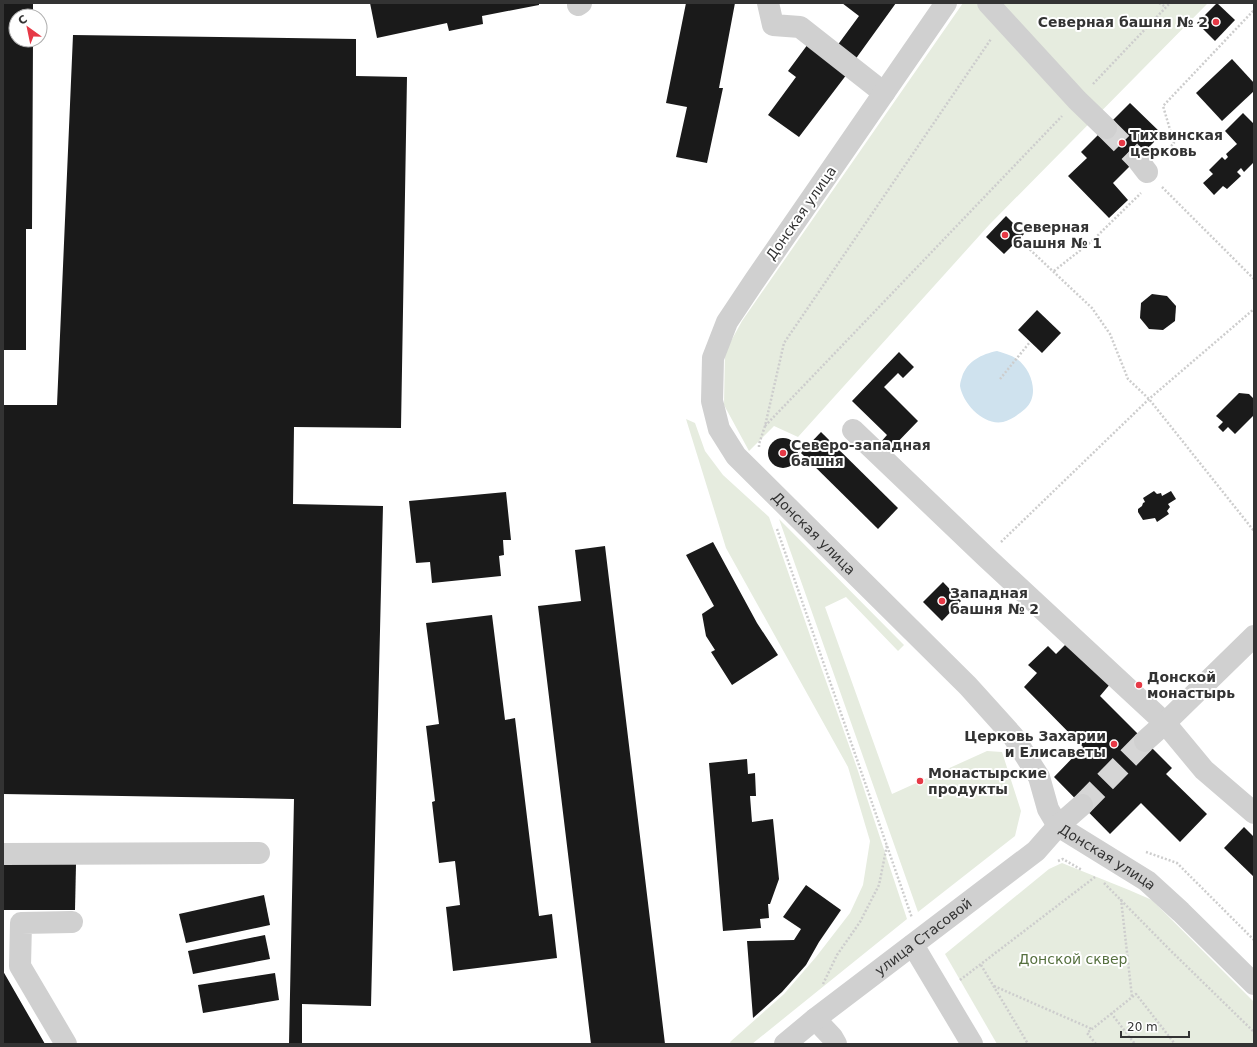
<svg xmlns="http://www.w3.org/2000/svg" width="1257" height="1047" viewBox="0 0 1257 1047" font-family="'DejaVu Sans',sans-serif">
	<style>
		.green { fill: #e6ecdf }
		.water { fill: #cfe2ee }
		.building { fill: #1a1a1a }
		.lines { fill: none; stroke-linecap: round; stroke-linejoin: round }
		.minor-tunnel { stroke: #d6d6d6; stroke-width: 22; stroke-dasharray: 22 11; stroke-linecap: butt }
		.path { stroke: #cdcdcd; stroke-width: 2.5; stroke-dasharray: 2 2; stroke-linecap: butt }
		.minor { stroke: #d0d0d0; stroke-width: 22 }
		.poi-dot { fill: #e63946; stroke: #fff; stroke-width: 1.5 }
		.labels { text-anchor: middle; dominant-baseline: central; stroke-width: 4; stroke-linejoin: round; paint-order: stroke }
		.poi-label { font-size: 14px; font-weight: bold; fill: #333; stroke: #fff; text-anchor: start }
		.street-label { font-size: 14px; fill: #333; stroke: #fff }
		.park-label { font-size: 14px; fill: #56703f; stroke: #fff }
	</style>
	<rect width="100%" height="100%" fill="#fff"/>
	<g class="green">
		<polygon points="963,3 1208,3 989,225 798,437 774,426 749,451 724,405 725,352 742,321"/>
		<polygon points="686,419 695,423 705,451 723,475 769,517 821,667 857,768 907,919 752,1044 731,1044 730,1042 784,994 816,957 850,913 863,885 870,841 848,767 726,548"/>
		<polygon points="779,519 904,645 898,651 846,597 825,607 892,794 987,751 1002,752 1021,811 1015,836 918,912"/>
		<polygon points="1062,863 1129,890 1152,900 1254,1002 1254,1044 997,1044 945,954 1049,869"/>
	</g>
	<path class="water" d="M997 351C1003 353 1011 355 1017 359 1032 370 1040 396 1025 409 1019 414 1011 420 1003 422 984 426 963 404 960 386 960 383 961 380 962 377 967 361 982 354 997 351Z"/>
	<g class="building">
		<polygon points="3,3 33,3 33,16 16,16 16,40 33,40 32,229 26,229 26,350 3,350"/>
		<polygon points="370,3 539,3 539,5 482,16 483,24 449,31 447,23 377,38"/>
		<polygon points="686,3 735,3 719,88 723,88 707,163 676,157 687,107 666,103"/>
		<polygon points="842,3 896,3 852,64 834,50 859,16"/>
		<polygon points="1217,3 1235,20 1215,41 1197,23"/>
		<polygon points="73,35 356,39 356,76 407,77 401,428 294,427 293,504 383,506 371,1006 302,1004 302,1044 289,1044 294,799 3,794 3,405 57,405"/>
		<polygon points="808,44 847,74 799,137 768,115 796,77 788,71"/>
		<polygon points="1232,59 1254,83 1254,91 1222,121 1196,93"/>
		<polygon points="1130,103 1162,134 1113,183 1128,200 1109,218 1068,176 1087,158 1081,152"/>
		<polygon points="1243,113 1254,124 1254,165 1253,163 1244,172 1241,168 1237,172 1241,176 1227,189 1223,186 1214,195 1203,183 1213,174 1209,170 1222,157 1225,160 1228,157 1226,154 1237,144 1225,131"/>
		<polygon points="1006,216 1024,234 1004,254 986,237"/>
		<polygon points="1152,294 1167,296 1176,306 1175,321 1163,330 1149,329 1140,318 1141,303"/>
		<polygon points="1037,310 1061,333 1042,353 1018,330"/>
		<polygon points="899,352 914,367 903,378 898,373 884,387 918,421 889,451 880,443 887,435 852,401"/>
		<polygon points="1239,393 1249,394 1254,399 1254,415 1235,434 1228,427 1223,432 1218,427 1223,422 1216,416"/>
		<polygon points="821,432 898,508 878,529 801,453"/>
		<circle cx="783" cy="453" r="15"/>
		<polygon points="1154,491 1157,494 1161,493 1162,496 1171,491 1176,499 1168,504 1170,507 1167,511 1169,514 1157,522 1155,518 1143,520 1138,512 1138,509 1142,506 1143,503 1145,502 1143,498"/>
		<polygon points="506,492 511,540 503,540 504,555 499,556 501,576 432,583 430,562 416,563 409,501"/>
		<polygon points="713,542 757,623 778,655 732,685 711,652 715,650 706,636 702,614 714,606 686,555"/>
		<polygon points="605,546 665,1044 591,1044 538,606 581,601 575,550"/>
		<polygon points="943,582 961,601 942,621 923,602"/>
		<polygon points="492,615 505,720 515,718 539,916 552,914 557,958 453,971 446,907 460,905 455,861 439,863 432,802 435,801 426,726 439,724 426,623"/>
		<polygon points="1068,642 1111,683 1100,696 1172,768 1166,774 1207,814 1180,842 1141,803 1110,834 1054,777 1083,747 1024,687 1037,673 1028,665 1048,646 1056,654"/>
		<polygon points="747,759 748,774 755,773 756,796 750,796 752,822 773,819 779,879 770,904 768,904 769,918 760,919 761,928 723,931 709,763"/>
		<polygon points="1244,827 1254,837 1254,877 1224,848"/>
		<polygon points="3,863 76,864 75,910 3,910"/>
		<polygon points="806,885 841,910 819,942 806,965 782,992 753,1018 747,941 794,940 801,929 783,917"/>
		<polygon points="264,895 270,925 186,943 179,914"/>
		<polygon points="265,935 270,959 193,974 188,951"/>
		<polygon points="3,971 26,1011 45,1044 3,1044"/>
		<polygon points="275,973 279,1000 203,1013 198,985"/>
	</g>
	<g class="lines">
		<g class="minor-tunnel">
			<polyline points="1106,128 1137,159"/>
			<polyline points="1082,805 1145,741"/>
		</g>
		<g class="path">
			<polyline points="1159,3 1166,7"/>
			<polyline points="1093,84 1170,3"/>
			<polyline points="1163,155 1174,143 1163,106 1254,10"/>
			<polyline points="1162,187 1254,279"/>
			<polyline points="1024,244 1092,308 1110,334 1128,379 1149,399 1254,531"/>
			<polyline points="1054,271 1092,241 1141,193"/>
			<polyline points="1000,379 1030,342"/>
			<polyline points="765,426 1062,116"/>
			<polyline points="759,447 759,444 765,426 784,343 991,39"/>
			<polyline points="777,529 912,918"/>
			<polyline points="1001,542 1149,399 1254,309"/>
			<polyline points="1146,852 1177,863 1254,940"/>
			<polyline points="1058,861 1063,859 1082,870"/>
			<polyline points="1104,883 1169,949 1254,1032"/>
			<polyline points="1121,899 1132,997"/>
			<polyline points="981,965 1028,1044"/>
			<polyline points="960,980 1095,877"/>
			<polyline points="823,984 837,955 860,922 879,885 887,845"/>
			<polyline points="994,986 1092,1029"/>
			<polyline points="1111,1013 1135,1044"/>
			<polyline points="1096,1044 1087,1033 1136,994 1175,1044"/>
		</g>
		<g class="minor">
			<polyline points="768,3 773,25 800,27 884,93"/>
			<path id="s1" d="M946 3 755 280 727 322 713 358 712 401 719 429 736 456 968 686 1013 736 1039 777 1048 809 1058 826 1147 881 1181 912 1254 984"/>
			<polyline points="988,3 1077,100 1106,128"/>
			<polyline points="578,5 581,3"/>
			<polyline points="1137,159 1147,172"/>
			<polyline points="853,430 986,557 1165,723 1145,741"/>
			<polyline points="1254,636 1165,723 1204,770 1254,813"/>
			<polyline points="3,854 259,853"/>
			<polyline points="913,945 972,1044"/>
			<polyline points="815,1019 832,1037 836,1044"/>
			<polyline points="66,1044 20,966 21,923 72,922"/>
			<path id="s2" d="M785 1044 815 1019 1036 851 1058 826 1082 805"/>
		</g>
	</g>
	<g class="poi-dot">
		<circle cx="1216" cy="22" r="4"/>
		<circle cx="1122" cy="143" r="4"/>
		<circle cx="1005" cy="235" r="4"/>
		<circle cx="783" cy="453" r="4"/>
		<circle cx="942" cy="601" r="4"/>
		<circle cx="1139" cy="685" r="4"/>
		<circle cx="1114" cy="744" r="4"/>
		<circle cx="920" cy="781" r="4"/>
	</g>
	<g class="labels">
		<g class="poi-label">
			<text x="1208" y="22" text-anchor="end">Северная башня № 2</text>
			<text x="1130" y="135">Тихвинская<tspan x="1130" dy="16">церковь</tspan></text>
			<text x="1013" y="227">Северная<tspan x="1013" dy="16">башня № 1</tspan></text>
			<text x="791" y="445">Северо-западная<tspan x="791" dy="16">башня</tspan></text>
			<text x="950" y="593">Западная<tspan x="950" dy="16">башня № 2</tspan></text>
			<text x="1147" y="677">Донской<tspan x="1147" dy="16">монастырь</tspan></text>
			<text x="1106" y="736" text-anchor="end">Церковь Захарии<tspan x="1106" dy="16">и Елисаветы</tspan></text>
			<text x="928" y="773">Монастырские<tspan x="928" dy="16">продукты</tspan></text>
		</g>
		<g class="street-label">
			<text transform="translate(801 213) rotate(-55)">Донская улица</text>
			<text stroke="none"><textPath href="#s1" startOffset="639">Донская улица</textPath></text>
			<text stroke="none"><textPath href="#s1" startOffset="1083">Донская улица</textPath></text>
			<text stroke="none"><textPath href="#s2" startOffset="175">улица Стасовой</textPath></text>
		</g>
		<g class="park-label">
			<text x="1073" y="959">Донской сквер</text>
		</g>
	</g>
	<rect width="1257" height="1047" fill="none" stroke="#333333" stroke-width="8"/>
	<g transform="translate(28 28) rotate(327)"><circle r="19" fill="#ffffff" stroke="#adadad"/>
	<path d="M0-3L7 15L0 10L-7 15Z" fill="#e63946"/>
	<text y="-6" font-size="11" font-weight="bold" text-anchor="middle" fill="#333333">С</text>
	</g>
	<path d="M1121 1031v6h68v-6" fill="none" stroke="#333333" stroke-width="2"/>
	<text x="1127" y="1031" font-size="12" fill="#333333" stroke="#ffffff" stroke-width="3" paint-order="stroke">20 m</text>
</svg>
